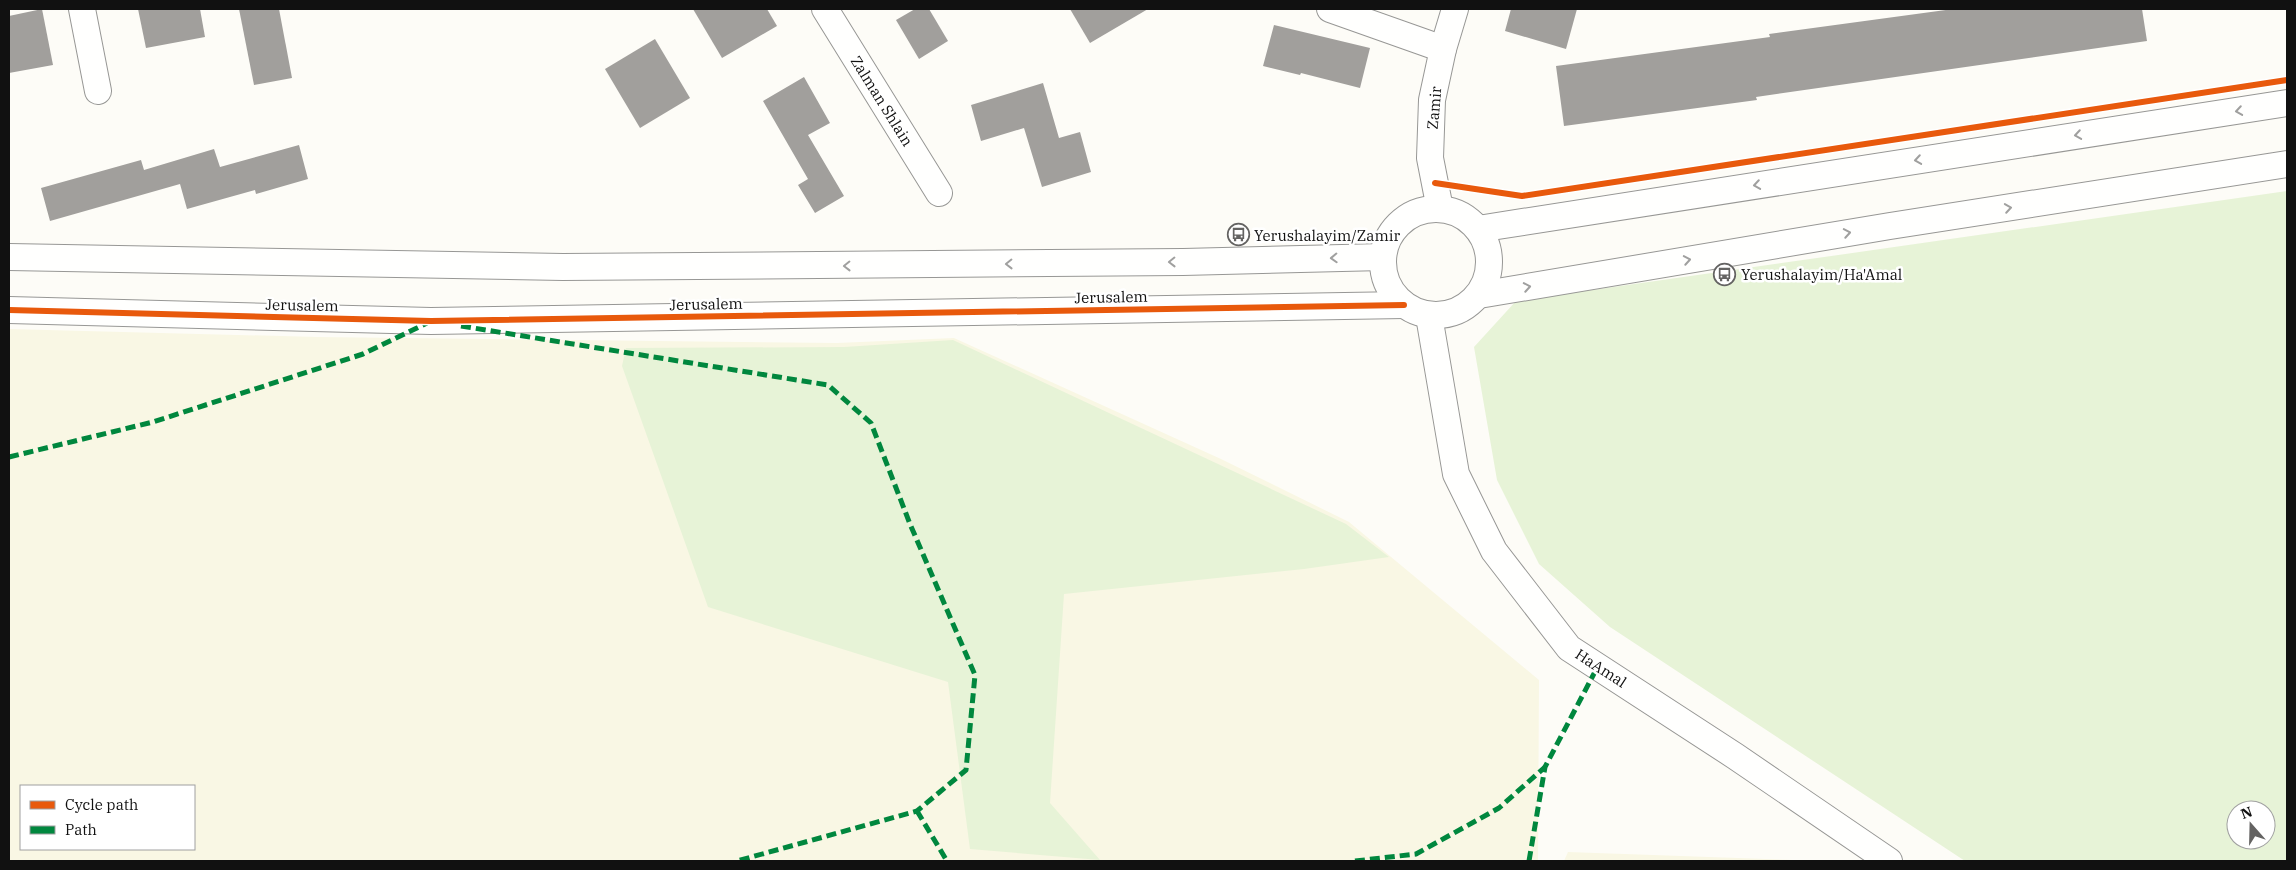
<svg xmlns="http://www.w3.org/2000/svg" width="2296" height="870" viewBox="0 0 2296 870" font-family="'IBM Plex Serif',serif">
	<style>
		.farmland { fill: #f9f7e4; fill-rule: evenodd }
		.green { fill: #e7f3d7; fill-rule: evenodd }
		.building { fill: #a19f9c }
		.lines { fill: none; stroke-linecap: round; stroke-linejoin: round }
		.minor-casing { stroke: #979795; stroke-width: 28 }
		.minor { stroke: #fffffe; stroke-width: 26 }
		.quiet { stroke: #00873e; stroke-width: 5; stroke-dasharray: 10 5; stroke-linecap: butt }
		.cycleway-casing { stroke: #fff; stroke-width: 9 }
		.cycleway { stroke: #e8590c; stroke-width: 6 }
		.oneway { stroke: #a0a09f }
		.labels { text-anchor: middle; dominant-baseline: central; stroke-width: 5; stroke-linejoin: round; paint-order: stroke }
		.street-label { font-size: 15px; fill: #111; stroke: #fff }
		.poi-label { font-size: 15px; fill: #111; stroke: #fff; text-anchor: start }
	</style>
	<rect width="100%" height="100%" fill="#fdfcf7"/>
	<g class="farmland">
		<path d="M9 329 318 337 837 343 954 338 1221 459 1349 522 1539 680 1538 861H9ZM21 786H194V849H21Z"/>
		<polygon points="1568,852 1793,860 1796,861 1564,861"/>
	</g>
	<g class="green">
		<path d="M2287 191V861H1965L1610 627 1539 564 1497 480 1474 347 1516 301ZM2236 810H2266V840H2236Z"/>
		<polygon points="953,340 1346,524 1389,557 1304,569 1064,594 1050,803 1100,860 970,849 948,682 708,607 622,366 626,348 844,347"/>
	</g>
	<g class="building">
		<polygon points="42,9 53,65 9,73 9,16"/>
		<polygon points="138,9 200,9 205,37 146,48"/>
		<polygon points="239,9 279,9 292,78 254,85"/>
		<polygon points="693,9 767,9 777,26 722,58"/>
		<polygon points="915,9 929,9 948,41 919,59 896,20"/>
		<polygon points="1070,9 1148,9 1090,43"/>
		<polygon points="1511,9 1577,9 1566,49 1505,31"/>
		<polygon points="1953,9 2142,9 2147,41 1756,97 1757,100 1564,126 1556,66 1770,37 1769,34"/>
		<polygon points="1274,25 1370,48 1360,88 1301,73 1300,75 1263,66"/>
		<polygon points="655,39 690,98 640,128 605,69"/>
		<polygon points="804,77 830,123 808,135 844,196 815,213 798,185 808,179 763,101"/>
		<polygon points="1043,83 1059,138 1080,132 1091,172 1042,187 1024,128 981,141 971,105"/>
		<polygon points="299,145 308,179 256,194 255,190 187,209 180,184 50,221 41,188 141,160 144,170 214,149 220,167"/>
	</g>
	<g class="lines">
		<defs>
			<g id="minor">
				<polyline points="82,9 98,91"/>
				<polyline points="825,9 939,193"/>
				<polyline points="1330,9 1443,49"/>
				<circle cx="1436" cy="262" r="53"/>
				<polyline points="1440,209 1430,158 1432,100 1443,49 1455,9"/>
				<polyline points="1478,229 2287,103"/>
				<polyline points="9,257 563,267 1183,262 1383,257"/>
				<polyline points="1479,295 1890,226 2287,164"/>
				<polyline points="9,310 431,321 1404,305"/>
				<polyline points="1429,316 1456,474 1494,551 1569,648 1735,756 1889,861"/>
			</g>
		</defs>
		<use href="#minor" class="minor-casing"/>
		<use href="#minor" class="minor"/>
		<g class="quiet">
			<polyline points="461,326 828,385 871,423 910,524 975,675 966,770 917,811 737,861"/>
			<polyline points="9,457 153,422 363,354 427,323"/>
			<polyline points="917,811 947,861"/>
			<polyline points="1355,861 1416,854 1499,808 1545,767"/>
			<polyline points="1529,861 1545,767 1598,666"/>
		</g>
		<defs>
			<g id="cycleway">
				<polyline points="1435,183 1522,196 2287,80"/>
				<polyline points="9,310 431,321 1404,305"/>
			</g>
		</defs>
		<use href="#cycleway" class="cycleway-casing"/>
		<use href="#cycleway" class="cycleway"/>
	</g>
	<defs><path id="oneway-chevron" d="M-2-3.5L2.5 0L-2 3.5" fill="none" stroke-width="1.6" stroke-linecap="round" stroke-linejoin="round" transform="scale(1.25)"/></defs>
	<g class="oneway">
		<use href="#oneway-chevron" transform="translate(2239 111) rotate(171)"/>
		<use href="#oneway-chevron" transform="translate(2078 135) rotate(171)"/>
		<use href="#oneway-chevron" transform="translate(1918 160) rotate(171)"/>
		<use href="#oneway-chevron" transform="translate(1757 185) rotate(171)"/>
		<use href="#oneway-chevron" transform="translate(2008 208) rotate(-9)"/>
		<use href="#oneway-chevron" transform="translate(1847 233) rotate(-10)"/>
		<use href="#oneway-chevron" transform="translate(1334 258) rotate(178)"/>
		<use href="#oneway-chevron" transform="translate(1687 260) rotate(-10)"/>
		<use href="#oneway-chevron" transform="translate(1172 262) rotate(179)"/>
		<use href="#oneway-chevron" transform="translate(1009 264) rotate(179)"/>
		<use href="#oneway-chevron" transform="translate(847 266) rotate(179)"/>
		<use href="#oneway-chevron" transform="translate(1527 287) rotate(-10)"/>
	</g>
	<defs>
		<symbol id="bus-ring" viewBox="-11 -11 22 22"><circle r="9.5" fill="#fff" stroke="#646362" stroke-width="1.5"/><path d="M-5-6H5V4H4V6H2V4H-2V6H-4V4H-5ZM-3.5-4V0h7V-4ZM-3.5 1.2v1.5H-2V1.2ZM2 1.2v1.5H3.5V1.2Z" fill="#646362"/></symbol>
	</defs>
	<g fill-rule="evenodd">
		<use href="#bus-ring" x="1226" y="222" width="25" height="25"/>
		<use href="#bus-ring" x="1712" y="262" width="25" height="25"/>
	</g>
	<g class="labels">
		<g class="street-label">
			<text transform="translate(882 101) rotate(58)">Zalman Shlain</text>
			<text transform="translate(1434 108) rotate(-85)">Zamir</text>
			<text transform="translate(1111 297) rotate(-1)">Jerusalem</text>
			<text transform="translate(706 304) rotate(-1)">Jerusalem</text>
			<text transform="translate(302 305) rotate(1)">Jerusalem</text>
			<text transform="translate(1601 668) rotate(33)">HaAmal</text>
		</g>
		<g class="poi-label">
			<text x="1254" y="235">Yerushalayim/Zamir</text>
			<text x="1741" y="274">Yerushalayim/Ha'Amal</text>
		</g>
	</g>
	<rect width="2296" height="870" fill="none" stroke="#111111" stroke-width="20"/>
	<rect x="20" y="785" width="175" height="65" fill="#ffffff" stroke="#a0a0a0"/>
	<rect x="30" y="801" width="25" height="8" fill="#e8590c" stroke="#a0a0a0"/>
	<text x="65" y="810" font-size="15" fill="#111111">Cycle path</text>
	<rect x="30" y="826" width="25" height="8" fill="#00873e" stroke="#a0a0a0"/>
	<text x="65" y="835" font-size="15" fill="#111111">Path</text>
	<g transform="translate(2251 825) rotate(340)"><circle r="24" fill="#ffffff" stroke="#a0a0a0"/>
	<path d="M0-4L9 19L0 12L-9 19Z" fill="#646362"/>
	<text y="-8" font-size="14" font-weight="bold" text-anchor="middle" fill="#111111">N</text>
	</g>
</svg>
